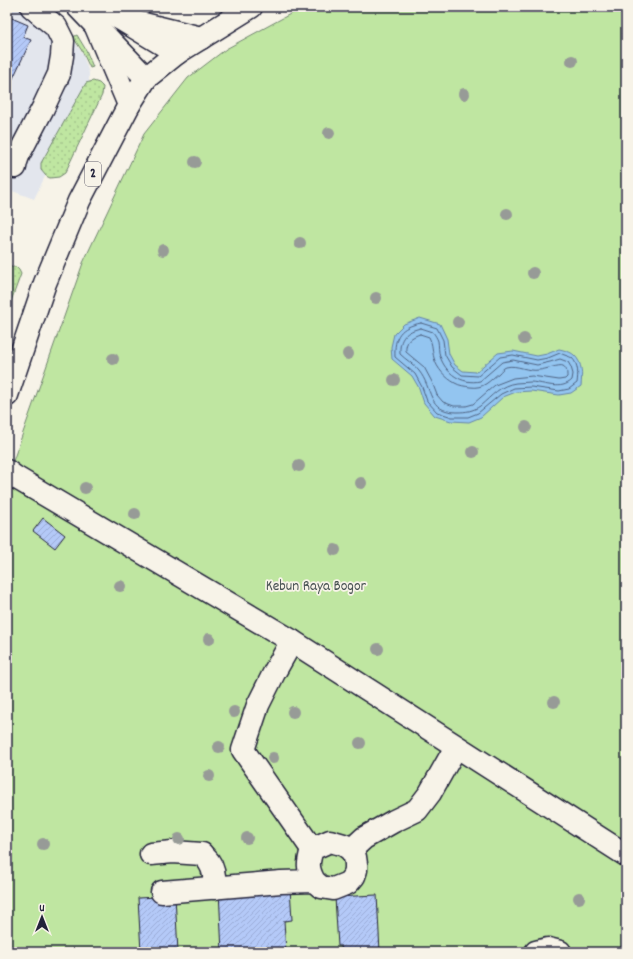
<svg xmlns="http://www.w3.org/2000/svg" width="633" height="959" viewBox="0 0 633 959" font-family="Dekko,sans-serif">
	<style>
		.built { fill: #e3e6ed }
		.grass { fill: url(#grass-dots); stroke: #70846e }
		.green { fill: #bfe6a1; stroke: #70846e }
		.water { fill: #93c5f0; stroke: #6684a8 }
		.lines { fill: none; stroke-linecap: round; stroke-linejoin: round }
		.shore { stroke: #4f6383; stroke-width: 1 }
		.building { fill: url(#building-hatch); stroke: #22223b }
		.minor-casing { stroke: #22223b; stroke-width: 25 }
		.major-casing { stroke: #22223b; stroke-width: 25 }
		.minor { stroke: #f7f3e8; stroke-width: 22 }
		.major { stroke: #f7f3e8; stroke-width: 22 }
		.tree { fill: #979b97 }
		.labels { text-anchor: middle; dominant-baseline: central; stroke-width: 3.5; stroke-linejoin: round; paint-order: stroke }
		.shield { fill: #f7f3e8; stroke: #62616f; stroke-width: 1 }
		.shield-label { font-size: 14px; font-weight: bold; fill: #22223b }
		.park-label { font-size: 15px; fill: #495354; stroke: #f7f3e8 }
	</style>
	<defs>
		<pattern id="grass-dots" width="8" height="8" patternUnits="userSpaceOnUse"><rect width="8" height="8" fill="#bfe6a1"/><path d="M2 2h.1M6 6h.1" fill="none" stroke="#a4c58c" stroke-width="1.8" stroke-linecap="round"/></pattern>
		<pattern id="building-hatch" width="6" height="6" patternUnits="userSpaceOnUse"><rect width="6" height="6" fill="#b4c9f8"/><path d="M-1 1l2-2M0 6l6-6M5 7l2-2" fill="none" stroke="#9aacd6"/></pattern>
	</defs>
	<rect width="100%" height="100%" fill="#f7f3e8"/>
	<filter id="ink" filterUnits="userSpaceOnUse"><feTurbulence type="fractalNoise" baseFrequency=".025" numOctaves="2"/><feDisplacementMap in="SourceGraphic" scale="8" xChannelSelector="R" yChannelSelector="G"/><feConvolveMatrix kernelMatrix="1 2 1 2 8 2 1 2 1" color-interpolation-filters="sRGB"/></filter>
	<g filter="url(#ink)">
		<polygon class="built" points="7,7 43,7 72,37 83,55 89,73 89,87 34,199 7,189"/>
		<g class="grass">
			<polygon points="77,35 86,50 93,67 90,68 82,51 73,37"/>
			<polygon points="93,81 99,83 103,87 102,95 65,173 59,177 50,178 46,176 41,170 41,163 86,83"/>
			<polygon points="7,267 16,267 19,270 21,274 7,312"/>
		</g>
		<polygon class="green" points="303,7 626,7 626,952 7,952 7,478 83,263 144,134 188,78 226,49"/>
		<path class="water" d="M420 318 440 324 447 339 449 354 455 365 463 371 476 372 498 353 513 351 537 356 547 354 559 349C564 350 571 352 574 355 583 363 582 375 581 386L571 393 559 395 531 391 516 392 503 397 481 417 469 422 451 421 435 416 424 403 419 388 412 376 392 359 391 347 394 334 404 324Z"/>
		<g class="lines">
			<g class="shore">
				<path d="M421 323 437 328 443 340 445 355 452 367 462 375 478 376 500 357 513 355 537 360 548 358 560 353C563 355 569 356 572 358 579 365 578 375 577 383L569 389 559 391 531 387 514 388 501 394 478 413 468 417H452L437 412 427 401 422 387 415 374 395 357C394 336 400 327 421 323Z"/>
				<path d="M421 328 433 332C435 335 437 338 438 341 439 346 438 351 440 356 445 373 462 385 480 381L502 362 513 360 537 365 550 362 560 359 568 362 571 367 573 374 572 380C561 391 545 383 531 382 526 382 521 383 516 383 500 385 492 396 480 406 473 411 466 412 457 412 427 412 433 388 419 371 414 364 406 360 400 354 399 338 406 331 421 328Z"/>
				<path d="M420 334 429 337C433 345 432 351 434 358 437 369 446 378 455 383 460 386 465 386 470 387 484 389 489 381 499 373 501 371 503 368 506 367 517 364 528 372 539 370 544 370 560 364 563 366 567 368 567 373 567 377L565 379 559 380 532 376 513 378 495 385 473 404 466 406H454L443 402 437 395 432 382 424 367 406 352C405 341 411 337 420 334Z"/>
			</g>
		</g>
		<g class="building">
			<polygon points="7,16 28,25 23,37 31,40 7,91"/>
			<polygon points="43,518 65,535 55,548 33,531"/>
			<polygon points="290,888 292,920 284,921 286,952 222,952 219,891"/>
			<polygon points="377,895 380,952 342,952 341,946 338,946 335,897"/>
			<polygon points="175,896 178,952 141,952 138,898"/>
		</g>
		<g class="lines">
			<defs>
				<g id="minor">
					<polyline points="78,7 146,78"/>
					<polyline points="101,7 177,53"/>
					<polyline points="15,167 16,162 18,156 43,108 59,74 62,56 63,41 56,27 32,7"/>
					<polyline points="7,471 15,477 292,641 626,855"/>
					<polyline points="292,641 275,671 258,705 243,750 312,849"/>
					<polyline points="351,850 364,838 394,821 417,810 430,793 456,747"/>
					<path d="M151 854 173 852 202 854C204 857 207 859 209 862 214 869 215 880 215 888"/>
					<path d="M162 892 281 882 314 881 321 887 333 889 348 883 354 876 356 870V864L355 857 351 850 344 845 330 841 312 849C308 863 307 868 314 881"/>
					<polyline points="536,952 548,949 560,952"/>
				</g>
				<g id="major">
					<polyline points="119,18 201,38"/>
					<polyline points="96,27 129,105"/>
					<polyline points="7,395 45,283 79,201 129,105 146,78 177,53 251,7"/>
				</g>
			</defs>
			<use href="#minor" class="minor-casing"/>
			<use href="#major" class="major-casing"/>
			<use href="#minor" class="minor"/>
			<use href="#major" class="major"/>
		</g>
		<g class="tree">
			<circle cx="572" cy="61" r="6"/>
			<circle cx="464" cy="94" r="6"/>
			<circle cx="329" cy="133" r="6"/>
			<circle cx="195" cy="162" r="6"/>
			<circle cx="507" cy="214" r="6"/>
			<circle cx="300" cy="243" r="6"/>
			<circle cx="163" cy="250" r="6"/>
			<circle cx="533" cy="273" r="6"/>
			<circle cx="376" cy="298" r="6"/>
			<circle cx="458" cy="322" r="6"/>
			<circle cx="524" cy="339" r="6"/>
			<circle cx="348" cy="354" r="6"/>
			<circle cx="113" cy="359" r="6"/>
			<circle cx="394" cy="380" r="6"/>
			<circle cx="526" cy="427" r="6"/>
			<circle cx="473" cy="452" r="6"/>
			<circle cx="299" cy="466" r="6"/>
			<circle cx="361" cy="483" r="6"/>
			<circle cx="85" cy="488" r="6"/>
			<circle cx="135" cy="514" r="6"/>
			<circle cx="335" cy="550" r="6"/>
			<circle cx="120" cy="586" r="6"/>
			<circle cx="209" cy="639" r="6"/>
			<circle cx="378" cy="649" r="6"/>
			<circle cx="554" cy="702" r="6"/>
			<circle cx="234" cy="712" r="6"/>
			<circle cx="293" cy="712" r="6"/>
			<circle cx="360" cy="743" r="6"/>
			<circle cx="219" cy="747" r="6"/>
			<circle cx="273" cy="758" r="6"/>
			<circle cx="209" cy="776" r="6"/>
			<circle cx="247" cy="838" r="6"/>
			<circle cx="179" cy="839" r="6"/>
			<circle cx="43" cy="844" r="6"/>
			<circle cx="579" cy="898" r="6"/>
		</g>
	</g>
	<g class="labels">
		<rect class="shield" x="85" y="162" width="16" height="24" rx="3"/>
		<g class="shield-label">
			<text x="93" y="174">2</text>
		</g>
		<g class="park-label">
			<text x="316" y="587">Kebun Raya Bogor</text>
		</g>
	</g>
	<rect width="633" height="959" fill="none" stroke="#f7f3e8" stroke-width="24"/>
	<rect x="12" y="12" width="609" height="935" fill="none" stroke="#22223b" stroke-width="1.5" filter="url(#ink)"/>
	<g transform="translate(42 917)" stroke="#f7f3e8" stroke-width="3" paint-order="stroke">
	<path d="M0-3L7 15L0 10L-7 15Z" fill="#22223b"/>
	<text y="-6" font-size="11" font-weight="bold" text-anchor="middle" fill="#22223b">U</text>
	</g>
</svg>
